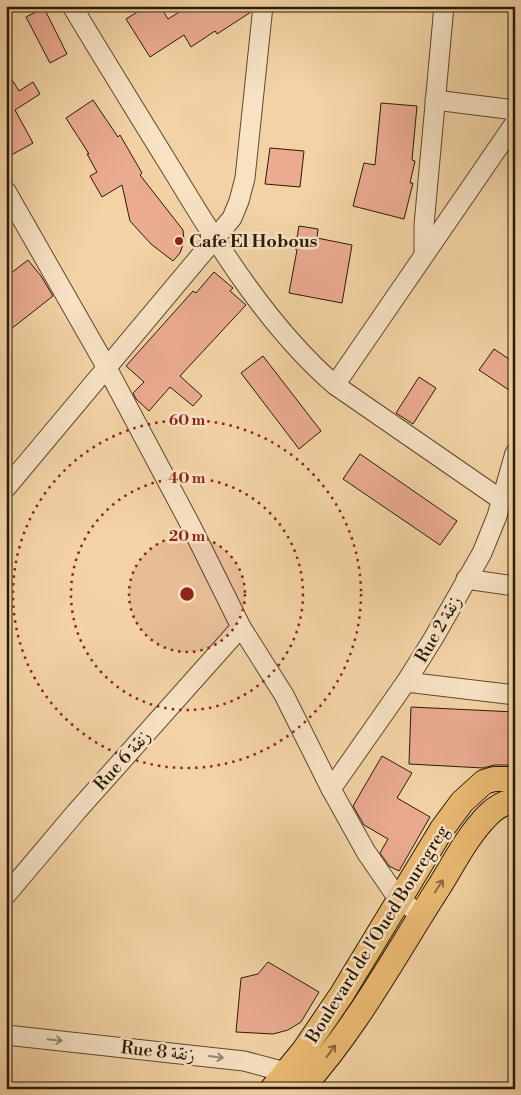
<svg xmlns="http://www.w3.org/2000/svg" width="521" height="1095" font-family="'Libre Bodoni',Amiri,serif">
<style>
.building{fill:#ebab91;stroke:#291b07}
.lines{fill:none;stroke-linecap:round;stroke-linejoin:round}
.minor-casing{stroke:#5c492e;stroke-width:21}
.major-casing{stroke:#291b07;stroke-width:26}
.minor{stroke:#f7e2c4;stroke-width:19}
.major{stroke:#eaba72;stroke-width:24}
.oneway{stroke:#8a6a3c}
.oneway2{stroke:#9a886f}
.ring{fill:none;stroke:#8f2418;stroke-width:2.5;stroke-dasharray:2.5 5}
.poi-dot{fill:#8f2418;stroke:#f7e2c4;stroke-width:2}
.labels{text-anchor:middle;stroke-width:5;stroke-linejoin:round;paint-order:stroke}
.poi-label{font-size:18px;font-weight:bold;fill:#291b07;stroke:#f7e2c4;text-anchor:start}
.street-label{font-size:18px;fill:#291b07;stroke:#f7e2c4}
.centre{fill:#8f2418;stroke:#f7e2c4;stroke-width:2.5}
.ring-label{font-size:15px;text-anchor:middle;font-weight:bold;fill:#8f2418;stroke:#f7e2c4;stroke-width:5;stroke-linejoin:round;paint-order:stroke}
</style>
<rect width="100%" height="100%" fill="#f3d3a5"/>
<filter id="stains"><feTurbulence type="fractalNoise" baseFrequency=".004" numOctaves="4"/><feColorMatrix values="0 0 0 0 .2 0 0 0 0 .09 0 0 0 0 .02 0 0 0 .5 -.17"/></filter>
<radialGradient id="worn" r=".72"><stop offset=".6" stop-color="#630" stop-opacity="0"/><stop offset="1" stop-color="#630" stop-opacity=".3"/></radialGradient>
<g class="building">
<polygon points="147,6 160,6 168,19 189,6 252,6 251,12 217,34 215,31 191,47 184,35 150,57 126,19"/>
<polygon points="44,8 67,54 50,63 26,17"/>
<polygon points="6,70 19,91 33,82 40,94 15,110 33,143 6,158"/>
<polygon points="93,100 118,137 120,135 142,173 140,175 183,230 184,241 180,253 173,261 151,244 130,221 122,185 102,197 90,176 97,172 87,154 89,154 66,118"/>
<polygon points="381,103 417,106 412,160 415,161 410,183 413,183 404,219 353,206 364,163 375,165"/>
<polygon points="270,148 304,151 300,187 265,184"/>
<polygon points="299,226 318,229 317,238 352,245 342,303 289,293 297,250 295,249"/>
<polygon points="28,260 41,276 53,296 6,333 6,277"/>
<polygon points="214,272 233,288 230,291 246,305 180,376 202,396 193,406 170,387 149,411 136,399 133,393 144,382 126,366 193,291 196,293"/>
<polygon points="494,349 515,363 515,394 479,370"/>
<polygon points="263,356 321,431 299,449 241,373"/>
<polygon points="419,377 436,388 413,424 396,413"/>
<polygon points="360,454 457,521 440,545 343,479"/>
<polygon points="411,707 515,712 515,765 494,765 483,768 409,764"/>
<polygon points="382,756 412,773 397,798 430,817 399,871 389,866 380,853 388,839 364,825 353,806"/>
<polygon points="268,962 319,992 301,1022 288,1030 273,1034 236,1032 241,978 258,974"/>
</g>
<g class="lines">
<defs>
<g id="minor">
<path d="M72,6C105,61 139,116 173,171C218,246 269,328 335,385L503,501"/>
<polyline points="435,100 515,110"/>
<polyline points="6,191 107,368 190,524 241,627 284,695 331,789 366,852 399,900 421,914"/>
<polyline points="424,253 424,225 444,6"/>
<polyline points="335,385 515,123"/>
<polyline points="6,488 232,218 239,201 245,178 263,6"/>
<polyline points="466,579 515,586"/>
<polyline points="406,682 515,695"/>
<polyline points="331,789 406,682 433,639 482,553 497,516 515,453"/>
<polyline points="6,895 77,811 241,627"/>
<polyline points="6,1035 244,1061 285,1072 295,1079"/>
</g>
<g id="major">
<polyline points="272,1089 304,1050 342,994 442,829 462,802 484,782 494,779 515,779"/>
<path d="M301,1089C355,1030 394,957 437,890C453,865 467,836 488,815C495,808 505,802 515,801"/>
</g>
</defs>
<use href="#minor" class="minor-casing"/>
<use href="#major" class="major-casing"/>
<use href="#minor" class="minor"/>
<use href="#major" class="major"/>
</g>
<defs><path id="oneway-shaft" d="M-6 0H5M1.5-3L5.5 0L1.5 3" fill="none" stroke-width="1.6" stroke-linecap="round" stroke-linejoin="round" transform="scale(1.25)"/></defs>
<g class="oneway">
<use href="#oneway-shaft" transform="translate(439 886) rotate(-57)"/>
<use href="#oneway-shaft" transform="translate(331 1051) rotate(-54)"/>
</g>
<g class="oneway2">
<use href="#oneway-shaft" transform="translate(55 1040) rotate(6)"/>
<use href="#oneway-shaft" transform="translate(216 1057) rotate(7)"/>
</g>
<circle cx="187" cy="594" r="58" fill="#8f2418" fill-opacity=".12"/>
<g class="ring">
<circle cx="187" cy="594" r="58"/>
<circle cx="187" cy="594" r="116"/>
<circle cx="187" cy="594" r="174"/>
</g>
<circle class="poi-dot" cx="179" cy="241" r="5"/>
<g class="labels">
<g class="poi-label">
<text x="189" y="247">Cafe El Hobous</text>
</g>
<g class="street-label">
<text transform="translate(438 629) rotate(-60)" y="6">Rue 2 زنقة</text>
<text transform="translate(122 760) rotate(-48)" y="6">Rue 6 زنقة</text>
<text transform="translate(377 934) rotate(-58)" y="6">Boulevard de l'Oued Bouregreg</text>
<text transform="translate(158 1051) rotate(6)" y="6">Rue 8 زنقة</text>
</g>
</g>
<circle cx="187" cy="594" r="8" class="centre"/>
<g class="ring-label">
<text x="187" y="425">60 m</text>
<text x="187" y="483">40 m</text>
<text x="187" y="541">20 m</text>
</g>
<rect width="521" height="1095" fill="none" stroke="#f3d3a5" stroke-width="25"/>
<rect x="8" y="8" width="506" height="1080" fill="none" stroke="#291b07" stroke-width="2.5"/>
<rect x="12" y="12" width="496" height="1070" fill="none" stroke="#291b07"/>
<rect width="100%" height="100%" filter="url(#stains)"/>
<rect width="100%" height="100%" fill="url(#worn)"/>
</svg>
